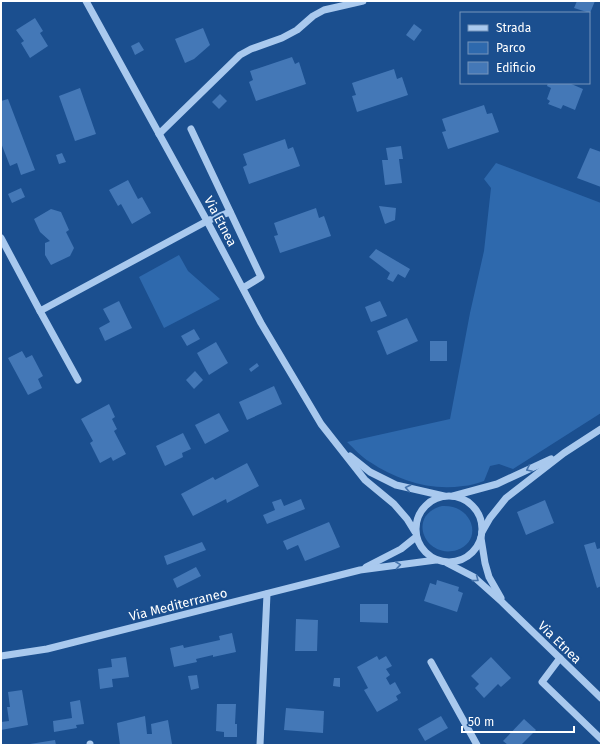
<svg xmlns="http://www.w3.org/2000/svg" width="602" height="746" font-family="'Fira Sans',sans-serif">
<style>
.green{fill:#2e69ad}
.building{fill:#4478b7}
.lines{fill:none;stroke-linecap:round;stroke-linejoin:round}
.minor{stroke:#a9c9ee;stroke-width:7}
.oneway{stroke:#4674ac}
.labels{text-anchor:middle;stroke-width:4;stroke-linejoin:round;paint-order:stroke}
.street-label{font-size:13px;fill:#fff;stroke:#1b4f8f}
</style>
<rect width="100%" height="100%" fill="#1b4f8f"/>
<g class="green">
<path d="M496,163L601,203V413L513,469L499,464L490,466L484,481C477,483 470,486 463,486C430,491 397,480 370,462C361,457 354,448 347,442L450,419L470,313L484,251L491,188L484,179Z"/>
<polygon points="179,255 188,271 220,299 164,328 139,277"/>
<path d="M442,506C473,504 484,541 457,550C425,560 406,515 442,506Z"/>
</g>
<g class="building">
<polygon points="577,1 595,1 590,13 574,8"/>
<polygon points="35,18 43,31 40,33 48,46 30,58 21,43 24,41 16,30"/>
<polygon points="414,24 422,30 414,41 406,35"/>
<polygon points="203,28 210,45 194,59 185,63 175,39"/>
<polygon points="139,42 144,50 135,55 131,46"/>
<polygon points="292,57 295,64 299,62 306,84 256,101 249,82 253,80 250,71"/>
<polygon points="394,69 397,79 402,77 408,95 357,112 352,96 356,95 352,83"/>
<polygon points="548,83 569,83 583,89 575,110 563,105 561,109 548,104 550,101 547,99 551,88 547,86"/>
<polygon points="80,88 96,134 75,141 59,96"/>
<polygon points="220,94 227,101 219,109 212,102"/>
<polygon points="8,99 35,170 21,175 17,163 10,166 1,143 1,101"/>
<polygon points="484,105 487,114 492,113 499,132 448,149 442,132 446,131 442,119"/>
<polygon points="285,139 288,149 293,147 300,166 249,184 243,167 247,165 243,154"/>
<polygon points="401,146 403,159 399,159 402,183 385,185 382,160 388,160 386,148"/>
<polygon points="590,148 601,152 601,187 577,178"/>
<polygon points="62,153 66,162 59,164 56,155"/>
<polygon points="128,180 138,199 142,197 151,213 132,224 121,204 118,206 109,190"/>
<polygon points="21,188 25,197 12,203 8,194"/>
<polygon points="379,206 396,208 395,220 385,224"/>
<polygon points="316,208 319,218 324,216 331,236 280,253 274,236 278,235 274,223"/>
<polygon points="51,209 61,212 69,230 66,232 74,248 70,256 51,265 45,255 45,243 50,241 40,232 34,219"/>
<polygon points="376,249 410,269 405,278 398,274 393,282 387,279 390,273 369,257"/>
<polygon points="119,301 132,328 105,341 99,328 110,322 103,309"/>
<polygon points="380,301 387,316 371,322 365,307"/>
<polygon points="407,318 418,341 387,355 377,331"/>
<polygon points="194,329 200,339 187,346 181,336"/>
<rect x="430" y="341" width="17" height="20"/>
<polygon points="216,342 228,363 209,375 197,353"/>
<polygon points="22,351 26,358 32,355 43,376 38,379 42,388 28,395 8,358"/>
<polygon points="257,363 259,366 251,372 249,369"/>
<polygon points="195,371 203,380 194,389 186,380"/>
<polygon points="274,386 282,404 247,420 239,402"/>
<polygon points="109,404 115,417 112,419 117,429 114,431 126,454 113,461 111,457 100,463 90,443 93,441 81,419"/>
<polygon points="219,413 229,431 205,444 195,425"/>
<polygon points="183,433 191,449 182,453 183,457 165,466 156,446"/>
<polygon points="247,463 259,486 227,503 226,499 193,516 181,494 213,477 215,480"/>
<polygon points="281,499 284,506 301,499 305,509 267,524 263,515 275,510 272,502"/>
<polygon points="545,500 554,523 526,535 517,512"/>
<polygon points="329,522 340,547 305,561 298,545 287,550 283,541"/>
<polygon points="202,542 206,550 167,565 164,556"/>
<polygon points="595,542 597,549 601,548 601,586 597,588 584,545"/>
<polygon points="196,567 201,576 177,588 173,579"/>
<polygon points="437,580 459,587 458,591 463,593 457,612 424,601 430,583 436,585"/>
<polygon points="360,604 388,604 388,623 360,622"/>
<polygon points="296,619 318,620 317,651 295,651"/>
<polygon points="232,633 236,652 213,657 213,655 196,659 197,662 174,667 170,648 183,645 184,648 220,640 219,636"/>
<polygon points="377,656 379,660 386,656 392,666 386,669 390,675 386,678 390,685 395,682 401,693 396,696 398,700 377,712 364,690 368,688 357,667"/>
<polygon points="126,657 129,677 112,679 113,687 100,689 98,669 112,667 111,659"/>
<polygon points="491,657 511,678 501,687 498,684 484,698 475,688 479,684 471,676"/>
<polygon points="197,675 199,688 191,690 188,676"/>
<polygon points="334,678 340,678 340,687 333,686"/>
<polygon points="22,690 28,725 1,730 1,722 9,721 7,707 10,707 8,692"/>
<polygon points="80,700 84,724 76,725 77,728 54,732 53,721 72,718 70,702"/>
<polygon points="217,704 236,704 235,724 237,724 237,737 224,737 224,732 216,731"/>
<polygon points="286,708 324,711 323,733 284,730"/>
<polygon points="145,716 147,734 152,734 151,724 168,720 172,744 120,745 117,723"/>
<polygon points="441,716 448,728 425,741 418,729"/>
<polygon points="524,719 536,730 521,745 508,745 503,741"/>
<polygon points="55,740 56,745 30,745 30,744"/>
</g>
<g class="lines">
<g class="minor">
<polyline points="86,1 207,221 261,323 321,424 365,480 394,504 407,519 415,532"/>
<polyline points="191,129 261,277 243,288"/>
<polyline points="159,134 240,55 251,49 282,38 297,30 313,16 324,10 363,1"/>
<polyline points="1,238 40,311 207,221 230,212"/>
<polyline points="40,311 78,380"/>
<polyline points="350,456 370,472 396,485 444,496"/>
<circle cx="449" cy="529" r="33"/>
<polyline points="453,496 497,484 551,459"/>
<polyline points="482,532 490,518 506,498 564,453 601,429"/>
<polyline points="481,538 485,563 489,577 501,598"/>
<polyline points="447,563 474,577 502,602 601,698"/>
<polyline points="366,567 401,549 416,537"/>
<polyline points="1,656 47,649 360,570 436,560"/>
<polyline points="560,658 542,682 601,739"/>
<polyline points="431,662 477,745"/>
<polyline points="90,744 90,745"/>
<polyline points="260,745 267,594"/>
</g>
</g>
<defs><path id="oneway-chevron" d="M-2-3.5L2.5 0L-2 3.5" fill="none" stroke-width="1.6" stroke-linecap="round" stroke-linejoin="round"/></defs>
<g class="oneway">
<use href="#oneway-chevron" transform="translate(529 469) rotate(155)"/>
<use href="#oneway-chevron" transform="translate(408 488) rotate(-168)"/>
<use href="#oneway-chevron" transform="translate(398 565) rotate(-8)"/>
<use href="#oneway-chevron" transform="translate(476 579) rotate(37)"/>
</g>
<g class="labels">
<g class="street-label">
<text transform="translate(221 221) rotate(62)" y="5">Via Etnea</text>
<text transform="translate(178 604) rotate(-14)" y="5">Via Mediterraneo</text>
<text transform="translate(560 642) rotate(44)" y="5">Via Etnea</text>
</g>
</g>
<rect width="602" height="746" fill="none" stroke="#ffffff" stroke-width="4"/>
<rect x="460" y="12" width="130" height="72" fill="#1b4f8f" stroke="#7695bc"/>
<rect x="468" y="25" width="20" height="6" fill="#a9c9ee" stroke="#7695bc"/>
<text x="496" y="32" font-size="12" fill="#ffffff">Strada</text>
<rect x="468" y="42" width="20" height="12" fill="#2e69ad" stroke="#7695bc"/>
<text x="496" y="52" font-size="12" fill="#ffffff">Parco</text>
<rect x="468" y="62" width="20" height="12" fill="#4478b7" stroke="#7695bc"/>
<text x="496" y="72" font-size="12" fill="#ffffff">Edificio</text>
<path d="M462 726v6h112v-6" fill="none" stroke="#ffffff" stroke-width="2"/>
<text x="468" y="726" font-size="12" fill="#ffffff" stroke="#1b4f8f" stroke-width="3" paint-order="stroke">50 m</text>
</svg>
